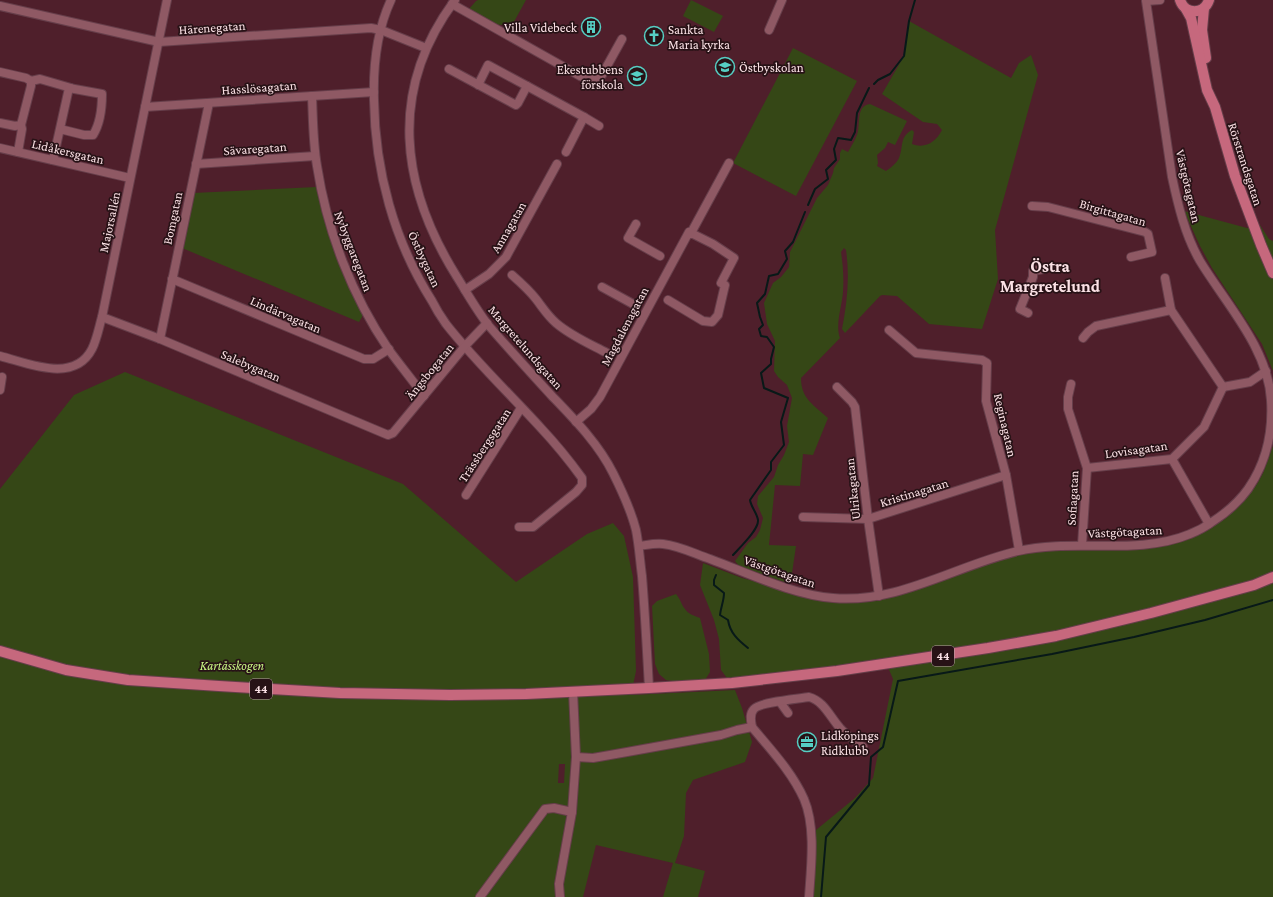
<svg xmlns="http://www.w3.org/2000/svg" width="1273" height="897" font-family="'Crimson Pro',serif">
<style>
.green{fill:#354716;fill-rule:evenodd}
.lines{fill:none;stroke-linecap:round;stroke-linejoin:round}
.stream{stroke:#081918;stroke-width:2}
.minor-casing{stroke:#663e4a;stroke-width:10}
.major-casing{stroke:#663e4a;stroke-width:12}
.minor{stroke:#8f5964;stroke-width:8}
.major{stroke:#c6687d;stroke-width:10}
.labels{text-anchor:middle;stroke-width:3.5;stroke-linejoin:round;paint-order:stroke}
.shield{fill:#271216;stroke:#bba3a7;stroke-width:1}
.shield-label{font-size:12px;font-weight:bold;fill:#fbe1e5}
.street-label{font-size:13px;fill:#fbe1e5;stroke:#271216}
.poi-label{font-size:13px;fill:#fbe1e5;stroke:#271216;text-anchor:start}
.park-label{font-size:13px;font-style:italic;fill:#c7f583;stroke:#271216}
.district-label{font-size:17px;font-weight:bold;fill:#fbe1e5;stroke:#271216}
</style>
<rect width="100%" height="100%" fill="#4f1f2b"/>
<g class="green">
<polygon points="478,0 526,0 510,29 503,25 491,24 469,9 476,1"/>
<polygon points="691,0 723,16 714,32 683,16"/>
<path d="M909,21L1011,78L1019,63L1031,55L1038,75L995,230L998,279L982,329L929,324L897,296L882,295L880,296L845,333L842,329C847,303 850,277 846,250L844,248L841,252C843,265 844,278 843,292C842,306 835,325 840,338L801,378C801,399 814,405 828,418L813,455L803,454L800,486L775,485L769,545L796,546L791,580L784,582L739,566L735,561L748,543L756,537L760,530L763,518L757,504L758,496L774,477L778,465L784,455L789,442L787,426L792,398L787,385L778,377L774,371L775,341L767,324L764,303L773,283L781,277L789,267L790,252L817,198L828,185L833,173L834,168L840,159V153L842,149L848,152C851,146 855,141 857,135C861,125 855,106 870,104L907,121L895,145L888,142L885,148L877,155L878,163L877,166L886,171C890,168 897,163 899,158C904,146 899,137 912,130L914,132L912,144C925,149 936,142 942,130L937,124L923,122L882,94L904,56Z"/>
<polygon points="793,48 857,81 796,196 733,163"/>
<polygon points="316,187 325,221 362,311 362,317 359,322 182,248 193,193"/>
<polygon points="1184,211 1247,228 1260,225 1269,239 1273,241 1273,371 1262,344 1212,268 1200,246"/>
<path d="M125,372L403,484L516,582L587,534L613,523L624,536L633,577L636,671L631,695L735,690L742,708L752,742L745,762L693,780L686,793L684,836L675,863L705,871L698,897H663L673,863L596,845L583,897H0V489L74,395ZM559,764H565L564,783H558Z"/>
<polygon points="1273,446 1273,897 808,897 816,830 855,798 873,778 893,679 884,658 810,670 727,678 721,670 719,639 714,620 700,585 703,563 742,578 772,586 849,602 1021,553 1050,550 1132,548 1201,533 1225,519 1246,499 1257,484 1263,473"/>
<path d="M676,594C681,600 681,604 685,609C688,614 695,616 700,618L709,654L710,672L705,680L680,682L666,680L659,674L655,664L652,606L657,601Z"/>
</g>
<g class="lines">
<g class="stream">
<polyline points="874,84 878,80 890,74 904,56 909,21 915,0"/>
<polyline points="808,205 815,189 828,179 826,170 836,160 834,149 838,138 851,140 855,132 857,113 869,88"/>
<path d="M733,555C739,548 759,530 758,520C757,513 751,507 750,500L771,470V462L784,445L781,422L788,398L764,388L761,373L771,364V359L774,347L767,337L761,336L759,329L763,325L760,317L757,303L765,294L769,276L778,274L787,259L785,251L793,242L805,212"/>
<path d="M716,575L714,580V585L724,593C724,601 721,606 720,615L728,620C730,633 738,640 748,648"/>
<polyline points="821,897 826,837 869,785 871,757 883,747 898,681 1052,654 1134,637 1205,620 1273,600"/>
</g>
<defs>
<g id="minor">
<path d="M391,0C376,32 373,66 374,100C375,171 394,241 432,301C436,309 441,317 446,324C475,361 509,393 540,427C555,443 569,460 582,478V485L576,492L533,527H519"/>
<path d="M455,0C388,90 400,186 457,277C467,293 477,311 489,326C509,349 530,372 551,395C574,419 598,443 613,473C622,491 631,510 636,530C639,545 640,561 642,576C645,613 647,651 649,688"/>
<path d="M452,4L580,76C588,79 595,81 602,75L622,39"/>
<polyline points="0,6 159,42 371,28 381,30 426,48"/>
<polyline points="769,30 782,0"/>
<polyline points="449,69 516,105 518,103 527,86 488,65 478,85"/>
<polyline points="0,72 26,78 31,81 31,86 21,125 15,126 0,123"/>
<polyline points="31,81 40,79 71,88"/>
<polyline points="527,86 584,117 566,152"/>
<path d="M312,96C313,120 313,143 317,166C327,231 352,296 389,350C400,365 413,381 424,396"/>
<polyline points="145,107 374,92"/>
<polyline points="584,117 599,126"/>
<polyline points="0,148 130,178"/>
<polyline points="18,152 22,129 21,125"/>
<path d="M53,160L69,88L102,94C102,107 100,124 93,135H84L60,129"/>
<polyline points="196,164 315,156"/>
<polyline points="1032,206 1048,207 1145,232 1148,234 1152,252 1131,257"/>
<polyline points="636,224 628,238 660,256"/>
<polyline points="691,233 729,163"/>
<path d="M512,275C520,282 529,290 536,299C543,308 547,315 556,323C571,336 590,344 607,353"/>
<polyline points="172,279 364,359 373,359 389,349"/>
<polyline points="602,287 633,304"/>
<polyline points="465,290 489,274 506,257 557,164"/>
<polyline points="1028,313 1020,309 1033,277 1033,271 1043,269"/>
<polyline points="102,317 160,339 388,435 393,433 465,346 487,323"/>
<polyline points="889,330 916,353 982,360 987,363 986,401 1006,475 1019,550"/>
<polyline points="1083,338 1088,332 1096,326 1171,310"/>
<polyline points="160,339 209,103"/>
<path d="M0,356C28,363 74,384 92,349C97,339 99,327 102,317L167,0"/>
<polyline points="1071,384 1068,397 1068,409 1087,468 1082,545"/>
<polyline points="837,387 852,402 855,407 868,519 879,596"/>
<polyline points="1223,387 1250,382 1266,371"/>
<polyline points="0,390 2,377"/>
<polyline points="576,422 591,409 600,397 689,232 713,244 734,258 721,283 725,285 718,315 712,322 703,321 668,300"/>
<polyline points="1172,459 1209,524"/>
<polyline points="1087,468 1172,459 1204,427 1223,387 1171,310 1165,278"/>
<polyline points="466,495 521,408"/>
<polyline points="803,517 868,519 1006,475"/>
<path d="M639,546C647,545 655,543 663,544C680,546 695,554 710,559C748,573 793,595 833,598C898,604 957,565 1018,551C1074,538 1137,556 1190,534C1198,531 1205,527 1212,522C1226,513 1238,503 1248,489C1266,463 1273,432 1271,400C1268,348 1226,304 1200,261C1185,235 1178,205 1172,177L1146,1L1160,0"/>
<polyline points="780,702 788,713"/>
<path d="M752,727C751,721 749,714 754,709C760,702 797,699 809,697C824,701 830,717 840,728C846,735 855,741 863,747"/>
<path d="M576,757L593,758L627,752L721,735L737,730L752,727C771,750 792,772 804,799C816,827 811,867 809,897"/>
<polyline points="480,897 545,809 554,808 572,812"/>
<polyline points="560,897 559,884 572,812 576,757 573,691"/>
</g>
<g id="major">
<path d="M1180,0C1185,15 1204,15 1209,0"/>
<polyline points="1204,8 1202,30 1206,58"/>
<polyline points="1186,9 1191,18 1207,90 1215,107 1235,176 1261,245 1273,273"/>
<polyline points="0,651 66,670 128,680 219,686 340,693 450,695 526,694 649,688 732,683 837,671 988,648 1056,636 1151,613 1254,585 1273,577"/>
</g>
</defs>
<use href="#minor" class="minor-casing"/>
<use href="#major" class="major-casing"/>
<use href="#minor" class="minor"/>
<use href="#major" class="major"/>
</g>
<defs>
<symbol id="building-ring" viewBox="-11 -11 22 22"><circle r="9.5" fill="#271216" stroke="#56cec3" stroke-width="1.5"/><path d="M-4-6H4V6H1V3H-1V6H-4ZM-2.5-4.3h1.7v1.8h-1.7ZM.8-4.3h1.7v1.8H.8ZM-2.5-1h1.7V.8h-1.7ZM.8-1h1.7V.8H.8Z" fill="#56cec3"/></symbol>
<symbol id="church-ring" viewBox="-11 -11 22 22"><circle r="9.5" fill="#271216" stroke="#56cec3" stroke-width="1.5"/><path d="M-1.2-6h2.4v3.5h3.3v2.4h-3.3V6h-2.4V-.1h-3.3v-2.4h3.3Z" fill="#56cec3"/></symbol>
<symbol id="school-ring" viewBox="-11 -11 22 22"><circle r="9.5" fill="#271216" stroke="#56cec3" stroke-width="1.5"/><path d="M0-5L7-2L0 1L-7-2ZM-4 1L0 2.5L4 1V4Q0 6-4 4Z" fill="#56cec3"/></symbol>
<symbol id="office-ring" viewBox="-11 -11 22 22"><circle r="9.5" fill="#271216" stroke="#56cec3" stroke-width="1.5"/><path d="M-6-3h4V-5.5h4V-3h4V5H-6ZM-1-4.5V-3h2v-1.5ZM-6 0V1H6V0Z" fill="#56cec3"/></symbol>
</defs>
<g fill-rule="evenodd">
<use href="#building-ring" x="580" y="16" width="22" height="22"/>
<use href="#church-ring" x="643" y="25" width="22" height="22"/>
<use href="#school-ring" x="714" y="56" width="22" height="22"/>
<use href="#school-ring" x="626" y="65" width="22" height="22"/>
<use href="#office-ring" x="796" y="731" width="22" height="22"/>
</g>
<g class="labels">
<g class="shield">
<rect x="932" y="646" width="22" height="20" rx="3"/>
<rect x="250" y="679" width="22" height="20" rx="3"/>
</g>
<g class="shield-label">
<text x="943" y="660">44</text>
<text x="261" y="693">44</text>
</g>
<g class="street-label">
<text transform="translate(212 27) rotate(-4)" y="5">Härenegatan</text>
<text transform="translate(259 87) rotate(-4)" y="5">Hasslösagatan</text>
<text transform="translate(255 148) rotate(-4)" y="5">Sävaregatan</text>
<text transform="translate(68 151) rotate(13)" y="5">Lidåkersgatan</text>
<text transform="translate(1246 164) rotate(72)" y="5">Rörstrandsgatan</text>
<text transform="translate(1189 186) rotate(77)" y="5">Västgötagatan</text>
<text transform="translate(1113 212) rotate(16)" y="5">Birgittagatan</text>
<text transform="translate(172 218) rotate(-78)" y="5">Bomgatan</text>
<text transform="translate(109 222) rotate(-78)" y="5">Majorsallén</text>
<text transform="translate(508 227) rotate(-60)" y="5">Annagatan</text>
<text transform="translate(354 251) rotate(69)" y="5">Nybyggaregatan</text>
<text transform="translate(425 259) rotate(65)" y="5">Östbygatan</text>
<text transform="translate(286 314) rotate(23)" y="5">Lindärvagatan</text>
<text transform="translate(624 326) rotate(-62)" y="5">Magdalenagatan</text>
<text transform="translate(526 347) rotate(49)" y="5">Margretelundsgatan</text>
<text transform="translate(251 365) rotate(23)" y="5">Salebygatan</text>
<text transform="translate(429 371) rotate(-51)" y="5">Ängsbogatan</text>
<text transform="translate(1006 425) rotate(77)" y="5">Reginagatan</text>
<text transform="translate(484 445) rotate(-57)" y="5">Trässbergsgatan</text>
<text transform="translate(1136 449) rotate(-8)" y="5">Lovisagatan</text>
<text transform="translate(852 489) rotate(-96)" y="5">Ulrikagatan</text>
<text transform="translate(914 492) rotate(-17)" y="5">Kristinagatan</text>
<text transform="translate(1072 498) rotate(-87)" y="5">Sofiagatan</text>
<text transform="translate(1125 531) rotate(-3)" y="5">Västgötagatan</text>
<text transform="translate(780 571) rotate(19)" y="5">Västgötagatan</text>
</g>
<g class="poi-label">
<text x="577" y="32" text-anchor="end">Villa Videbeck</text>
<text x="668" y="34">Sankta<tspan x="668" dy="15">Maria kyrka</tspan></text>
<text x="739" y="72">Östbyskolan</text>
<text x="623" y="74" text-anchor="end">Ekestubbens<tspan x="623" dy="15">förskola</tspan></text>
<text x="821" y="740">Lidköpings<tspan x="821" dy="15">Ridklubb</tspan></text>
</g>
<g class="park-label">
<text x="232" y="670">Kartåsskogen</text>
</g>
<g class="district-label">
<text x="1050" y="272">Östra<tspan x="1050" dy="20">Margretelund</tspan></text>
</g>
</g>
</svg>
